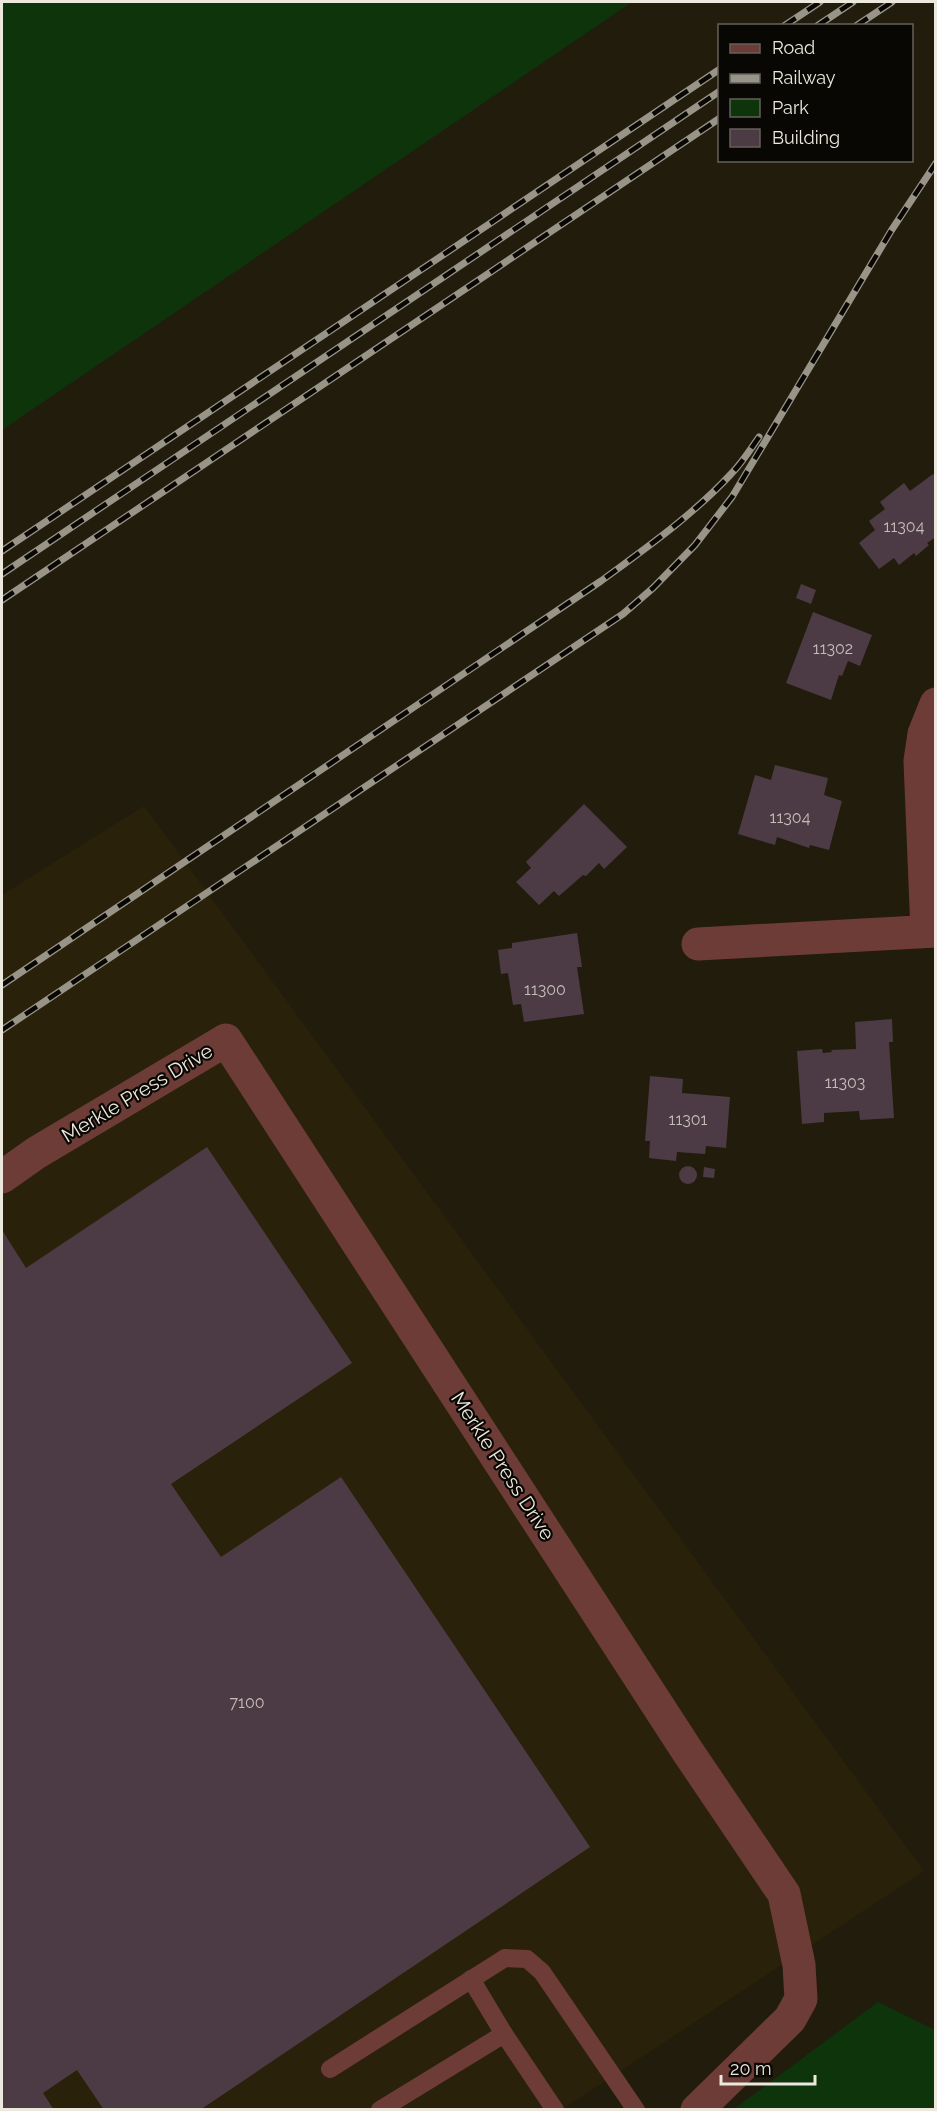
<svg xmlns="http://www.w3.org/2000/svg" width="937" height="2111" font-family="Raleway,sans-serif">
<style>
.built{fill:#2a210a}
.green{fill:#0e340c}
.building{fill:#4c3b44}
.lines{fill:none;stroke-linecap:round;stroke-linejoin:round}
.service{stroke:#6e3c37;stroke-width:18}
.minor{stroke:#6e3c37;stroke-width:33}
.rail-casing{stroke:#989488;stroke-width:7}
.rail{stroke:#090703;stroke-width:4.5;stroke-dasharray:14;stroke-linecap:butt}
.labels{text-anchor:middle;stroke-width:4.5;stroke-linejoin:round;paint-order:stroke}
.number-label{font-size:16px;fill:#c4bdb8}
.street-label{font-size:20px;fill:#ece8de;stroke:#090703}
</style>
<rect width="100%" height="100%" fill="#221c0d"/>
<polygon class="built" points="144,806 924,1871 563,2109 2,2110 2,895"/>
<g class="green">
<polygon points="2,2 632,2 2,430"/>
<polygon points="878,2002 935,2030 935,2109 734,2109"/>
</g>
<g class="building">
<polygon points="933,474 936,477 936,537 927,543 929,545 916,556 914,553 899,565 894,558 879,569 859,543 875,530 869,521 885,509 880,502 904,483 910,491"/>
<polygon points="801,584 816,590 811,604 796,598"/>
<polygon points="813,612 872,635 860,666 848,661 842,676 839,675 831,700 786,683"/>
<polygon points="775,765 828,778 824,795 842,801 829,850 810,845 809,848 777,837 775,845 738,834 755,775 771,780"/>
<polygon points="584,804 627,847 604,869 599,863 586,876 583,875 559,896 554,891 539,905 516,882 531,868 526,862"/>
<polygon points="577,933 582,967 577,967 584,1014 524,1022 521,1004 513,1005 508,973 501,974 498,950 512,948 512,943"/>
<polygon points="892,1019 893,1042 889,1042 894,1118 860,1120 859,1111 824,1113 824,1122 802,1124 797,1051 822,1049 823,1053 832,1052 831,1050 856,1049 855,1022"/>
<polygon points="650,1076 683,1079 682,1093 730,1097 726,1148 706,1146 705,1154 677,1152 676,1161 649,1158 650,1141 645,1141"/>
<polygon points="207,1147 352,1363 171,1484 221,1557 341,1477 590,1847 200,2110 104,2110 77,2070 43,2093 54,2110 2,2110 2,1230 26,1268"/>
<circle cx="688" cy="1175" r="9"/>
<polygon points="704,1167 715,1169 714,1178 703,1177"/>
</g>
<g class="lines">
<g class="service">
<polyline points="471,1979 504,2034"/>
<polyline points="330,2069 505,1958 527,1959 542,1972 636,2110"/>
<polyline points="380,2110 504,2034 555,2110"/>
</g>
<g class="minor">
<polyline points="927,931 920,761 924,734 936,704"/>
<polyline points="698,944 936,931"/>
<polyline points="2,1177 36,1153 226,1040 688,1752 784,1894 799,1965 801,1999 790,2019 697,2110"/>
</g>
<defs>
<g id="rail">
<polyline points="784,26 820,2"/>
<polyline points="817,26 853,2"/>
<polyline points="856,26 892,2"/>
<polyline points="2,551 720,69"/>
<polyline points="2,574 720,91"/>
<polyline points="2,600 720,118"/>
<path d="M2,985L601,581C646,548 693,515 731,474C742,463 750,450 759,437"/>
<polyline points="2,1030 623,614 653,588 695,545 732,497 891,231 936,163"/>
</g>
</defs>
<use href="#rail" class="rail-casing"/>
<use href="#rail" class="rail"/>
</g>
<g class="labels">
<g class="number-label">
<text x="904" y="532">11304</text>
<text x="833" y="654">11302</text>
<text x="790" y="823">11304</text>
<text x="545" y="995">11300</text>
<text x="845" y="1088">11303</text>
<text x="688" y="1125">11301</text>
<text x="247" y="1708">7100</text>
</g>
<g class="street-label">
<text transform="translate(137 1093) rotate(-31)" y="7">Merkle Press Drive</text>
<text transform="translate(503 1466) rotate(57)" y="7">Merkle Press Drive</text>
</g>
</g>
<rect width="937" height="2111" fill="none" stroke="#ece8de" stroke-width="6"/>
<rect x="718" y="24" width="195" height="138" fill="#090703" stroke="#64615b" stroke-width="1.5"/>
<rect x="730" y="44" width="30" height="9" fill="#6e3c37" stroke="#64615b" stroke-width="1.5"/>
<text x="772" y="54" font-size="18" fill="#ece8de">Road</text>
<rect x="730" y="74" width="30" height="9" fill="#989488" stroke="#64615b" stroke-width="1.5"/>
<text x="772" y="84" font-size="18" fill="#ece8de">Railway</text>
<rect x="730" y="99" width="30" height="18" fill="#0e340c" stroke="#64615b" stroke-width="1.5"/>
<text x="772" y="114" font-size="18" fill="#ece8de">Park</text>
<rect x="730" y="129" width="30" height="18" fill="#4c3b44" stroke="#64615b" stroke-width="1.5"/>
<text x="772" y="144" font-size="18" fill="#ece8de">Building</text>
<path d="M721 2075v9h94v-9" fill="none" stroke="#ece8de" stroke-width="3"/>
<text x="730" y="2075" font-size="18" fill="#ece8de" stroke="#090703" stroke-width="4.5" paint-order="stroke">20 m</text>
</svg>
